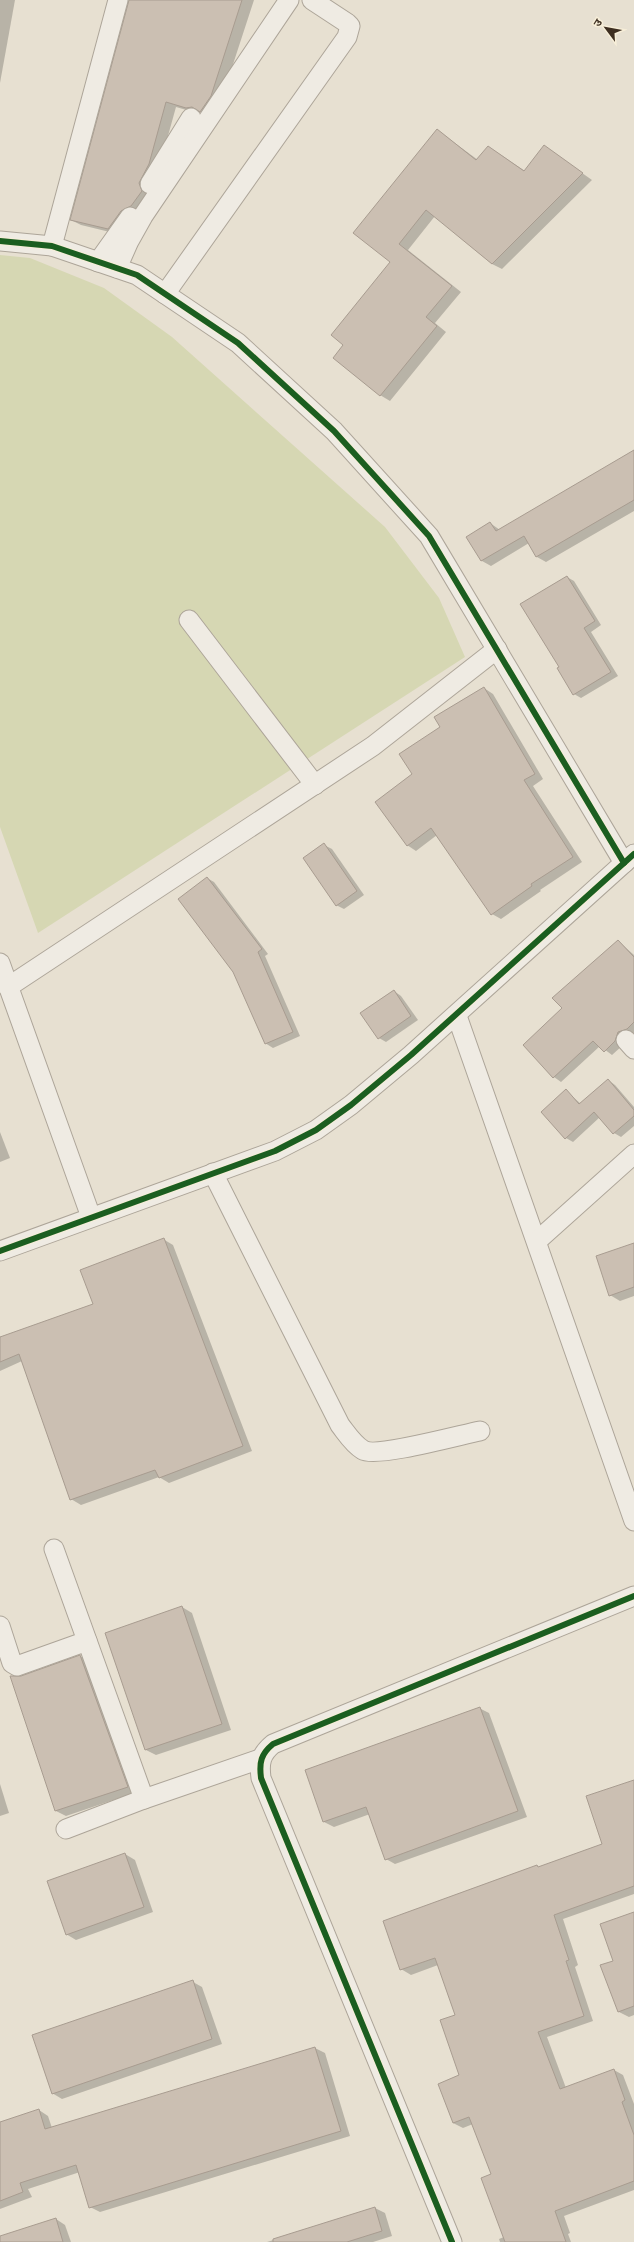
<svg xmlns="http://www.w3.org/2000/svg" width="634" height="2242" font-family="'Roboto Serif','Noto Sans Devanagari',serif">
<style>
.green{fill:#d6d7b3}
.shadow{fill:#0003}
.building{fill:#cbbfb2;stroke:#a89c90}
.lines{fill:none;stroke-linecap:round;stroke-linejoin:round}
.minor-casing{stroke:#ada599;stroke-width:21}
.minor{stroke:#efebe3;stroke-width:19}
.cycleway-casing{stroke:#f7eed8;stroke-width:8}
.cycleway{stroke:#1b5e20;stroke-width:6}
</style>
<rect width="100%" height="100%" fill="#e7e0d1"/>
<polygon class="green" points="0,255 30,258 104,288 172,337 385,527 439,598 465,657 38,933 0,827"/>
<g class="shadow">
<polygon points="0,0 15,0 0,83"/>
<polygon points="130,0 254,0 221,101 197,113 176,107 151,197 118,234 81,225 71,220"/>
<polygon points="437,130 478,160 489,147 525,171 545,147 592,180 502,269 492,264 435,216 408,250 461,292 435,323 446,332 390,401 380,395 345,345 391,262"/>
<polygon points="634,452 634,511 546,562 537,557 529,543 491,566 482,561 468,537 490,523 500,530"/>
<polygon points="567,577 574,581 601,625 591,632 618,676 581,698 574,694 560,667"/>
<polygon points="484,688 493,694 543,779 533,786 582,862 540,890 541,891 501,919 492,914 437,835 416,851 407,845 414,775 441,728"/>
<polygon points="324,845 332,849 364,895 344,909 336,905"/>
<polygon points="207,878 214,882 268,954 265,956 300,1036 273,1048 265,1043"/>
<polygon points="618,941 634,955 634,1033 626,1036 623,1045 612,1055 600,1046 561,1082 554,1077 524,1045 563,1008"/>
<polygon points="394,991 401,996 418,1020 386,1042 379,1038"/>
<polygon points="608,1080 615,1085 634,1107 634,1126 621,1137 614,1133 600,1117 573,1142 566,1138 566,1091 581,1104"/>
<polygon points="0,1132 10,1158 0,1162"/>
<polygon points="163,1239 173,1245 252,1451 169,1483 159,1477 81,1505 71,1499 22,1361 0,1371 0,1336 1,1338 94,1305"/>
<polygon points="634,1244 634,1296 620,1301 610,1295"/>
<polygon points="182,1607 192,1613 231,1730 156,1755 146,1750 107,1633"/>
<polygon points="80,1656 90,1662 137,1792 66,1816 56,1811 21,1677"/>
<polygon points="479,1708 489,1713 527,1817 395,1864 386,1859 370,1814 334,1827 324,1822"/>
<polygon points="634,1781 634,1894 563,1919 578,1965 575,1967 593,2021 547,2037 566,2088 614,2070 623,2075 634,2104 634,2190 564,2216 570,2233 568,2234 571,2242 500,2242 499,2239 504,2237 492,2175 473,2124 463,2128 453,2123 460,2076 456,2016 438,1965 411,1975 401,1969 537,1866 539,1868 604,1845"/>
<polygon points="0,1784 9,1813 0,1816"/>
<polygon points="125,1854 135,1860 153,1912 76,1940 66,1934"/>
<polygon points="634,1913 634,2015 629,2017 619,2012 614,1961"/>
<polygon points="193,1982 202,1987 222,2044 62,2099 52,2093"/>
<polygon points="315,2048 325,2053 350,2136 100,2212 90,2207 80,2172 28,2189 32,2197 0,2209 0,2122 39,2110 48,2116 52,2128"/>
<polygon points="375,2208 385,2213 392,2236 373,2242 267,2242"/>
<polygon points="56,2219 65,2225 71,2242 0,2242 0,2237"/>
</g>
<g class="building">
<polygon points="129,0 242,0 211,96 200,112 192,107 186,108 166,102 149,164 139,183 142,191 131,206 121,211 108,229 70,220"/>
<polygon points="437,129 476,160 488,146 524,171 544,145 583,173 492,264 426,210 399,244 452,286 426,317 437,326 380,396 333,358 343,345 331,335 390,262 353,233"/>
<polygon points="634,450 634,500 536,557 524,536 481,561 466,537 490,522 496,531"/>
<polygon points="567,576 595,621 584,628 611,672 573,695 557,668 559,667 520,604"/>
<polygon points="484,687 535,774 524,780 573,857 531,884 532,886 491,915 431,828 407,846 375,802 412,774 399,754 440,727 434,717"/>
<polygon points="324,843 357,891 336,906 303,858"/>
<polygon points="207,877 262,949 258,952 293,1032 265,1044 233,972 178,899"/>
<polygon points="618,940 634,957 634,1022 627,1029 618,1032 615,1041 604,1052 593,1041 553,1078 523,1045 562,1008 552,998"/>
<polygon points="394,990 411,1016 378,1039 360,1013"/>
<polygon points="608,1079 634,1110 634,1116 613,1134 594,1112 565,1139 541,1112 566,1089 579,1104"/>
<polygon points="164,1238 243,1446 159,1478 155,1470 70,1500 19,1354 0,1362 0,1337 93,1304 80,1270"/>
<polygon points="634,1243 634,1287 609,1296 596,1256"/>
<polygon points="182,1606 222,1724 145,1750 105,1633"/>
<polygon points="80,1655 128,1787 55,1811 10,1676 21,1676"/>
<polygon points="480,1707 518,1811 385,1860 366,1807 323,1822 305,1770"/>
<polygon points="634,1780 634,1886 554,1915 569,1960 566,1961 584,2016 538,2032 560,2089 614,2069 625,2100 622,2102 634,2135 634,2181 555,2211 566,2242 505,2242 481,2178 491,2174 469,2117 453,2123 438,2084 459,2075 440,2020 455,2015 435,1958 400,1970 383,1921 537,1865 538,1867 602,1844 586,1796"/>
<polygon points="125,1853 144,1907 66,1935 47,1881"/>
<polygon points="634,1912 634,2006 618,2012 600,1965 613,1961 600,1924"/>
<polygon points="193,1980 212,2039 52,2094 32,2035"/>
<polygon points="315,2047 341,2131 89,2208 76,2165 20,2183 23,2192 0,2201 0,2122 39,2109 45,2129"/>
<polygon points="375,2207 382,2231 347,2242 273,2242 273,2239"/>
<polygon points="56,2218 63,2242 0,2242 0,2236"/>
</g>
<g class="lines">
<defs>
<g id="minor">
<polyline points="150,184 191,118"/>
<polyline points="0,241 52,246 137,275 238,343 334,431 429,536 624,863"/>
<polyline points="52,246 118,0"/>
<polyline points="98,262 130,217"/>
<polyline points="117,268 129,241 143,216 289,0"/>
<polyline points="165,294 347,37 350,26 347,23 312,0"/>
<polyline points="189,620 315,785"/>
<polyline points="0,963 91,1217"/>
<polyline points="8,987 373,746 497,649"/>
<polyline points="457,1016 634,1521"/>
<polyline points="626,1040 634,1049"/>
<path d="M213,1173L340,1425C347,1434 353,1444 363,1450C376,1458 460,1435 480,1431"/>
<polyline points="537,1241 634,1154"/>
<polyline points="0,1251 275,1151 316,1130 351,1105 411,1055 634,854"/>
<polyline points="54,1549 144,1799"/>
<polyline points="0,1626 12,1663 17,1666 87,1641"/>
<polyline points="66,1829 144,1799 260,1759"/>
<path d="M452,2242L261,1778C259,1762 261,1754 273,1744L634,1596"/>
</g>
</defs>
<use href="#minor" class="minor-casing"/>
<use href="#minor" class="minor"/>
<defs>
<g id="cycleway">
<polyline points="0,241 52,246 137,275 238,343 334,431 429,536 624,863"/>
<polyline points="0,1251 275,1151 316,1130 351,1105 411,1055 634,854"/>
<path d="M452,2242L261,1778C259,1762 261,1754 273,1744L634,1596"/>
</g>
</defs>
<use href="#cycleway" class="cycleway-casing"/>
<use href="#cycleway" class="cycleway"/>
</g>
<g transform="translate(606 28) rotate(302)" stroke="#f7eed8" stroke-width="3" paint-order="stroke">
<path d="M0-3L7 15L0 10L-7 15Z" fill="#3d2e20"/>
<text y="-6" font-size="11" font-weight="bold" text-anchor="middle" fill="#3d2e20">उ</text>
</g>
</svg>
